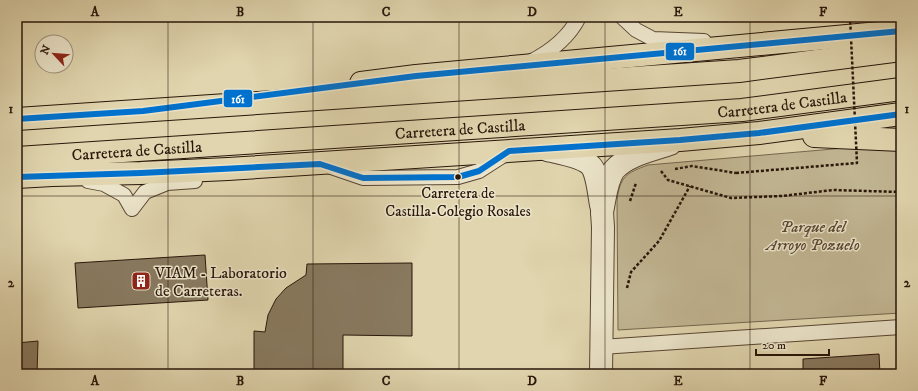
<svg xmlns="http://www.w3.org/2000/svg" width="918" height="391" font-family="'IM FELL DW Pica',serif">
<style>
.green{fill:#c1b592;stroke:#75664e}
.building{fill:#88795f;stroke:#29160a}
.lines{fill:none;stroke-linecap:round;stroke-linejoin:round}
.service-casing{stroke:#574633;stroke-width:16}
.minor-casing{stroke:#574633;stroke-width:24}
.tertiary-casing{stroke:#574633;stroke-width:24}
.trunk-casing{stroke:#29160a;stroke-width:24}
.path{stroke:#29160a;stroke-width:2.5;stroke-dasharray:3 2;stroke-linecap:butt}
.service{stroke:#ebe4ca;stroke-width:14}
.minor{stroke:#ebe4ca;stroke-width:22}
.tertiary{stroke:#ebe4ca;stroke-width:22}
.trunk{stroke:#e0d5ae;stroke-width:22}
.path-bridge{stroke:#29160a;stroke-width:2.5;stroke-dasharray:3 2;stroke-linecap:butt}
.bus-1-casing{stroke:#ebe4ca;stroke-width:9}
.bus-1{stroke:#0072ce;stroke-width:6}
.grid{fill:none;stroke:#29160a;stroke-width:1;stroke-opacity:0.55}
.bus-dot{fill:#29160a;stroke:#ebe4ca;stroke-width:1.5}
.labels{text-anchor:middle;stroke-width:3;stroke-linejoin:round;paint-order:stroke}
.bus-label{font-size:15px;fill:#29160a;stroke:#ebe4ca}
.street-label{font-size:16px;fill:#29160a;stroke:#ebe4ca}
.park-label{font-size:16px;font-style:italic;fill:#574633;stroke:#ebe4ca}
.poi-label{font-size:16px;fill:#29160a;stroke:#ebe4ca;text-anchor:start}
.line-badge{stroke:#ebe4ca;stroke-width:1.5}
.badge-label{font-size:11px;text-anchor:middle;font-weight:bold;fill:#fff}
.neatline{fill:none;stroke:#29160a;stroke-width:1.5}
.grid-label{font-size:13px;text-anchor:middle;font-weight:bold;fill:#29160a}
</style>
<rect width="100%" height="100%" fill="#e0d5ae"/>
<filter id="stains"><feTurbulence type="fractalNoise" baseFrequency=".005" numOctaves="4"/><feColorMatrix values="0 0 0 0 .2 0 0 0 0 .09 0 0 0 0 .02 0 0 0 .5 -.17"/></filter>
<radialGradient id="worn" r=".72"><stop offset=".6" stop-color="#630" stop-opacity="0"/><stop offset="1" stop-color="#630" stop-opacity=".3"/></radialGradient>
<path class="green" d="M868,146L901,151V313L618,330L617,200C620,177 626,173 648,165Z"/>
<g class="building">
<polygon points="205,255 208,300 78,308 75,263"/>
<polygon points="412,263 412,336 343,335 343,374 254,374 254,331 265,332 268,315 276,299 286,288 306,275 307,264"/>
<polygon points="38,341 37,374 17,374 17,343"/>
<polygon points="879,354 880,374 803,374 803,359"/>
</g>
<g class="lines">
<defs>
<g id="service">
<polyline points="622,17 636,30 653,39 704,41"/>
<path d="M530,62C550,52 569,37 579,17"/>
<polyline points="328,166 363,178 458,177 479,171 507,153"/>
<polyline points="88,181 104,184 124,195 132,209 145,192 167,183 195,181"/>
<polyline points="601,347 901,327"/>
</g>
<g id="minor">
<path d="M547,150C560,153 590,158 594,171C598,181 599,194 601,205"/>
<path d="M602,212C605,199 606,181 614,170C627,155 653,150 670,144"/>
</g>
<polyline id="tertiary" points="601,374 603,227 602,212"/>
<g id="trunk">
<polyline points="361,83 416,76 523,66 901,31"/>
<polyline points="17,119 739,71 901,50"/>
<polyline points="814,136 901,140"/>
<path id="s1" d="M17,158L742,110L901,89"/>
<polyline points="17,177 52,175 141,173 228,169 680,140 759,133 901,114"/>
</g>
</defs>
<use href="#service" class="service-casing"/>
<use href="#minor" class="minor-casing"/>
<use href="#tertiary" class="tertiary-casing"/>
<use href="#trunk" class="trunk-casing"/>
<g class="path">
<polyline points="675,169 692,166 736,173"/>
<polyline points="661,171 668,180 731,198 782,196 833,190 901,192"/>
<polyline points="630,201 636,183"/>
<polyline points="627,288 631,272 659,241 690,186"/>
</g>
<use href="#service" class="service"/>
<use href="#minor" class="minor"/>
<use href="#tertiary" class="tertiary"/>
<use href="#trunk" class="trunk"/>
<polyline class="path-bridge" points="736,173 857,163 850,17"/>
<defs>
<g id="bus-1">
<polyline points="17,119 143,111 416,76 901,31"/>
<polyline points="17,177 141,173 320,164 363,178 458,177 479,171 509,151 680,140 759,133 901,114"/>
</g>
</defs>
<use href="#bus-1" class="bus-1-casing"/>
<use href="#bus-1" class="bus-1"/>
</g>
<path class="grid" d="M168,17V374M313,17V374M459,17V374M605,17V374M750,17V374M17,196H901"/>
<defs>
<symbol id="building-square" viewBox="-11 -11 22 22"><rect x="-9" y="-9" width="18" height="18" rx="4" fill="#8f2418" stroke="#ebe4ca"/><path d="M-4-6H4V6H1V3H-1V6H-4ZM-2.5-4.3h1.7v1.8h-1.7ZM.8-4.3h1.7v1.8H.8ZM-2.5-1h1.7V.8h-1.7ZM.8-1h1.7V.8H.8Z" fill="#fff"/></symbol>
</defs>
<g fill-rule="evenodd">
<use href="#building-square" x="130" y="270" width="22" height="22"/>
</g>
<circle class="bus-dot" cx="458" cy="177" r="3.5"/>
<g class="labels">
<g class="bus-label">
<text x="458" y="198">Carretera de<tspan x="458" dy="18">Castilla-Colegio Rosales</tspan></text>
</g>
<g class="street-label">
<text dy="6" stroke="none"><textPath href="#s1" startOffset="767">Carretera de Castilla</textPath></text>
<text dy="6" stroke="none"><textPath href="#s1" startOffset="444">Carretera de Castilla</textPath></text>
<text dy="6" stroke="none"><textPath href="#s1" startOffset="120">Carretera de Castilla</textPath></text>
</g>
<g class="park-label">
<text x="813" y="232">Parque del<tspan x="813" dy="18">Arroyo Pozuelo</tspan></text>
</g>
<g class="poi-label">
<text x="155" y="278">VIAM - Laboratorio<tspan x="155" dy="18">de Carreteras.</tspan></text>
</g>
</g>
<g class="line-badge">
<rect x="665" y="42" width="30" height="19" rx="4" fill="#0072ce"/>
<rect x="223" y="89" width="30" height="19" rx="4" fill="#0072ce"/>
</g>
<g class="badge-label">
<text x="680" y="55">161</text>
<text x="238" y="103">161</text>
</g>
<rect width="918" height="391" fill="none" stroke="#e0d5ae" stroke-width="44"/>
<g transform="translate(54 54) rotate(296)"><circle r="19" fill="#ebe4ca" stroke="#9d927d"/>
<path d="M0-3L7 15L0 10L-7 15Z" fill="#8f2418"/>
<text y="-6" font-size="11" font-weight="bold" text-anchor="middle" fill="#29160a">N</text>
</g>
<path d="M756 349v6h73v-6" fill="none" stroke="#29160a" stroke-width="2"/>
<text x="762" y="349" font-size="12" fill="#29160a" stroke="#ebe4ca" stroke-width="3" paint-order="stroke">20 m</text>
<rect x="22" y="22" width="874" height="347" class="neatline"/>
<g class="grid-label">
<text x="95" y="16">A</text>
<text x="240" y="16">B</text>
<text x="386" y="16">C</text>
<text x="532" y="16">D</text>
<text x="678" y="16">E</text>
<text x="823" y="16">F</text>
<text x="11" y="113">1</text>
<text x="907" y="113">1</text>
<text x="11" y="287">2</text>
<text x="907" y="287">2</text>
<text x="95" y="385">A</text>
<text x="240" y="385">B</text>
<text x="386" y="385">C</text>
<text x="532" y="385">D</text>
<text x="678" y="385">E</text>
<text x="823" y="385">F</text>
</g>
<rect width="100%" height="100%" filter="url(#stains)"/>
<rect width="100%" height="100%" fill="url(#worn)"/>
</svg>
